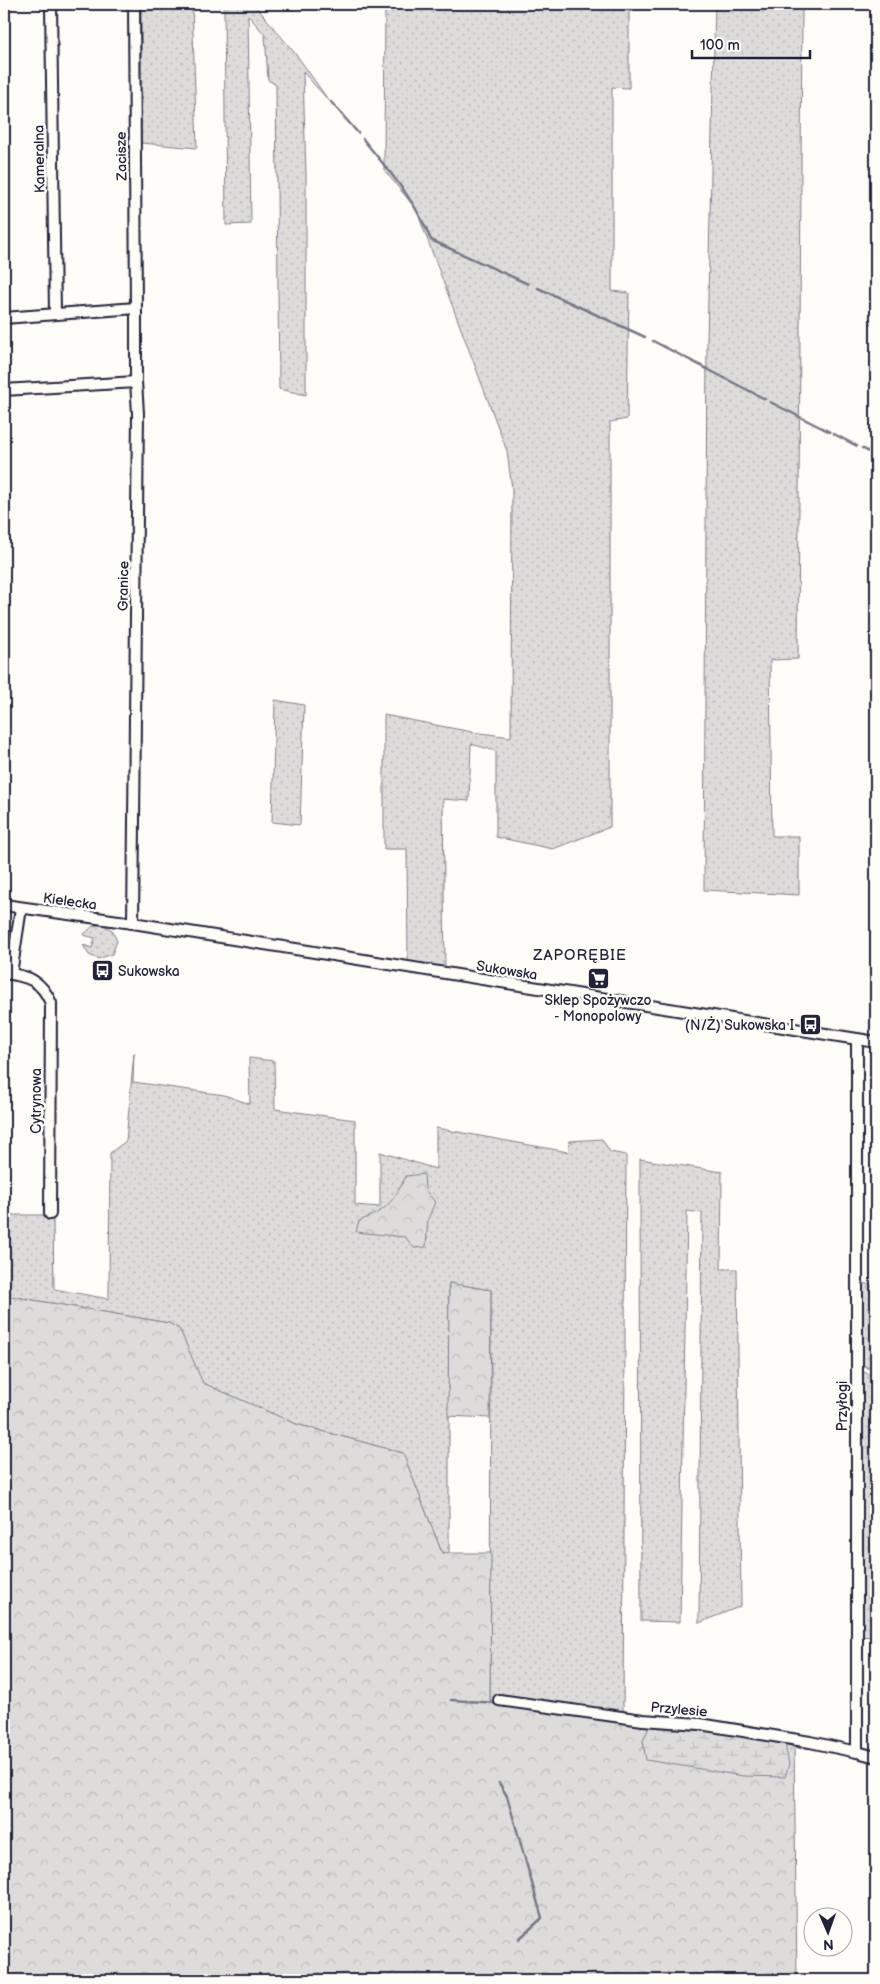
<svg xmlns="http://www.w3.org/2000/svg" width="880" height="1984" font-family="'Balsamiq Sans',sans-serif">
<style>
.grass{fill:url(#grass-dots);stroke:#807f8b}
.forest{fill:url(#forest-crowns);stroke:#807f8b}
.wetland{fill:url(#wetland-marsh);stroke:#807f8b}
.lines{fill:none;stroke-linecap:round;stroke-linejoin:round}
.stream{stroke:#787885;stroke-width:2.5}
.minor-casing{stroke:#22223b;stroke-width:14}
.minor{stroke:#fdfcf7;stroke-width:10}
.labels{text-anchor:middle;stroke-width:5;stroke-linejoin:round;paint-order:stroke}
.street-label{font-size:14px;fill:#22223b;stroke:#fdfcf7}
.poi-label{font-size:14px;fill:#22223b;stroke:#fdfcf7;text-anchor:start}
.neighbourhood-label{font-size:15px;letter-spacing:1px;fill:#22223b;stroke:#fdfcf7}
</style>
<defs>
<pattern id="grass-dots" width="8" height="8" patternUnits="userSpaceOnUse" patternTransform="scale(1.25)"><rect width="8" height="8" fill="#dddcdb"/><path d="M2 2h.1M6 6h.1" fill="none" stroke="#bdbcbd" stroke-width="1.8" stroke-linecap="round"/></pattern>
<pattern id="forest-crowns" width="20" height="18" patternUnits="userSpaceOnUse" patternTransform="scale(1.25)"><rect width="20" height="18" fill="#dddcdb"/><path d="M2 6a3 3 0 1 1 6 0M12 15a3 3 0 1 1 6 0" fill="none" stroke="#bdbcbd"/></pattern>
<pattern id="wetland-marsh" width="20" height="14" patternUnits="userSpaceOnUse" patternTransform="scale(1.25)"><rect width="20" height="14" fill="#dddcdb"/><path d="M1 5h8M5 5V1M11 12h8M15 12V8" fill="none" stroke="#bdbcbd"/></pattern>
</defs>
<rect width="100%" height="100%" fill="#fdfcf7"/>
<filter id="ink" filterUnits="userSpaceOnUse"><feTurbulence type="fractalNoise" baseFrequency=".02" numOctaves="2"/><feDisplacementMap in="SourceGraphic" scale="10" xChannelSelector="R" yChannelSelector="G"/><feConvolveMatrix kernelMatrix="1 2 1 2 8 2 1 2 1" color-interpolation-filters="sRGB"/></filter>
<g filter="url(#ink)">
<g class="grass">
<polygon points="141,4 192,4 197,148 141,143"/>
<polygon points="224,4 254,4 298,57 329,101 303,72 306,175 306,395 279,389 276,85 268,80 265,35 248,15 251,224 226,225"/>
<polygon points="385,4 629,4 629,88 612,87 612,291 629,293 627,419 610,422 610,827 553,849 496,837 496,751 471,744 469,801 443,799 445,970 408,963 407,849 384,849 384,715 472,732 511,737 512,489 507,451 416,209 384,170"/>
<polygon points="715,4 802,4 798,659 770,660 772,836 799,836 799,895 704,890 707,342"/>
<polygon points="275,700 304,705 300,825 272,822"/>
<polygon points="102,924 112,930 117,941 112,954 98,959 89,955 83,945 92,948 95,938 83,935 93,926"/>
<polygon points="134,1053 133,1082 224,1095 250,1104 249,1058 274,1061 275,1109 355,1120 355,1205 380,1207 380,1152 436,1169 436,1128 568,1152 570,1141 602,1139 610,1152 626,1155 623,1713 621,1719 490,1701 491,1290 449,1283 449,1553 442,1553 403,1453 296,1424 202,1383 180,1330 169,1323 4,1295 4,1215 45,1215 53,1217 54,1289 109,1299 110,1153 126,1141"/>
<polygon points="640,1159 722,1172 721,1269 737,1269 741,1606 699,1623 702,1213 687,1211 680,1622 641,1621"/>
<polygon points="860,1281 876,1288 876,1372 859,1363"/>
<polygon points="858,1369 876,1378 876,1637 859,1636"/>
</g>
<g class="forest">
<path d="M424,1174L425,1190L435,1202L428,1219L426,1247L414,1248L405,1237L356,1232L359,1221C387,1210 392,1204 406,1176Z"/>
<polygon points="449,1283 491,1290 490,1418 448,1416"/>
<path d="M4,1295L169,1323L180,1330L203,1383L296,1424L403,1453L442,1553H491L490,1701C591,1715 693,1726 794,1742L797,1980H4Z"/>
</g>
<polygon class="wetland" points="649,1727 706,1731 785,1744 789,1764 785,1777 743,1776 646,1760 643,1741"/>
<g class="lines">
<g class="stream">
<polyline points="331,102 358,133"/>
<path d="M363,139C390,173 415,199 431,240L528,284"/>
<polyline points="538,288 645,337"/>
<polyline points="653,341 765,399"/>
<polyline points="770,402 830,432"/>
<polyline points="834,434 857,446"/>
<polyline points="862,448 876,456"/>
<polyline points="451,1700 497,1703"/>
<polyline points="780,1742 801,1748"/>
<polyline points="499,1783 507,1796 542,1918 519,1939"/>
</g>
<defs>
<g id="minor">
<polyline points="51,4 55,314"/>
<polyline points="134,4 136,308"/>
<polyline points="4,318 136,308 136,382"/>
<polyline points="4,390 136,382 138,413 133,923"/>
<polyline points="4,905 133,923 876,1042"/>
<path d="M4,973C28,976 41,980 51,1003L50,1214"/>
<polyline points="11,974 21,908"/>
<polyline points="857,1039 857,1752 876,1757"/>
<polyline points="499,1700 643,1720 700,1724 810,1742 857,1752"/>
</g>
</defs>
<use href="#minor" class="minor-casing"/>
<use href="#minor" class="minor"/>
</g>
</g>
<defs>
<symbol id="bus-square" viewBox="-11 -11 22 22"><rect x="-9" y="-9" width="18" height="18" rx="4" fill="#22223b" stroke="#fdfcf7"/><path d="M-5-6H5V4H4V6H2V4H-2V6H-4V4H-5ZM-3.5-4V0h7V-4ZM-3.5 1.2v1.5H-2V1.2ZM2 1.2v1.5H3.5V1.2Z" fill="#fff"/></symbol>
<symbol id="supermarket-square" viewBox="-11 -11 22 22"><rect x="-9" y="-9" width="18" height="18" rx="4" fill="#22223b" stroke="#fdfcf7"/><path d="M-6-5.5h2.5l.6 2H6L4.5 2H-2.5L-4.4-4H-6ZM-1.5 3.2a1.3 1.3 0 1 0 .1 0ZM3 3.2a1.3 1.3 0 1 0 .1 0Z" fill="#fff"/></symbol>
</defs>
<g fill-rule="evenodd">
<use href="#bus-square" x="90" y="958" width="25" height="25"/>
<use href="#supermarket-square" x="586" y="966" width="25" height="25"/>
<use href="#bus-square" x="798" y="1012" width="25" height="25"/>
</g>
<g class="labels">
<g class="street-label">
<text transform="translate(121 156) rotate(-91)" y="5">Zacisze</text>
<text transform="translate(39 159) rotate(-91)" y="5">Kameralna</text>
<text transform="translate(123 586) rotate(-89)" y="5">Granice</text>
<text transform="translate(70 901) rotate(8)" y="5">Kielecka</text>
<text transform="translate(507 970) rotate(9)" y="5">Sukowska</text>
<text transform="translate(36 1101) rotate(-90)" y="5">Cytrynowa</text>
<text transform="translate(842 1406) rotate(-90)" y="5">Przyłogi</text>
<text transform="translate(679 1709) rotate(5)" y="5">Przylesie</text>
</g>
<g class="poi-label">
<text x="118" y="976">Sukowska</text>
<text x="598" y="1005" text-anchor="middle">Sklep Spożywczo<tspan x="598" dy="16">- Monopolowy</tspan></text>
<text x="794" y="1030" text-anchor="end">(N/Ż) Sukowska I</text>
</g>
<g class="neighbourhood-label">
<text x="580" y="960">ZAPORĘBIE</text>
</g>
</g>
<rect width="880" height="1984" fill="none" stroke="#fdfcf7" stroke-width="20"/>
<rect x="10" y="10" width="860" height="1964" fill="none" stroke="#22223b" stroke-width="2" filter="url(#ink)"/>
<g transform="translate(828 1932) rotate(178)"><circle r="24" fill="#fdfcf7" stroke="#a5a5ac"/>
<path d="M0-4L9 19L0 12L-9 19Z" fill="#22223b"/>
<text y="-8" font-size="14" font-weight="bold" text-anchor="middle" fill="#22223b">N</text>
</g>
<path d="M692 50v8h118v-8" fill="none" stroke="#22223b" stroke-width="2.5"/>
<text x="700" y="50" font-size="15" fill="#22223b" stroke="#fdfcf7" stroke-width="4" paint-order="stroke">100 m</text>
</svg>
